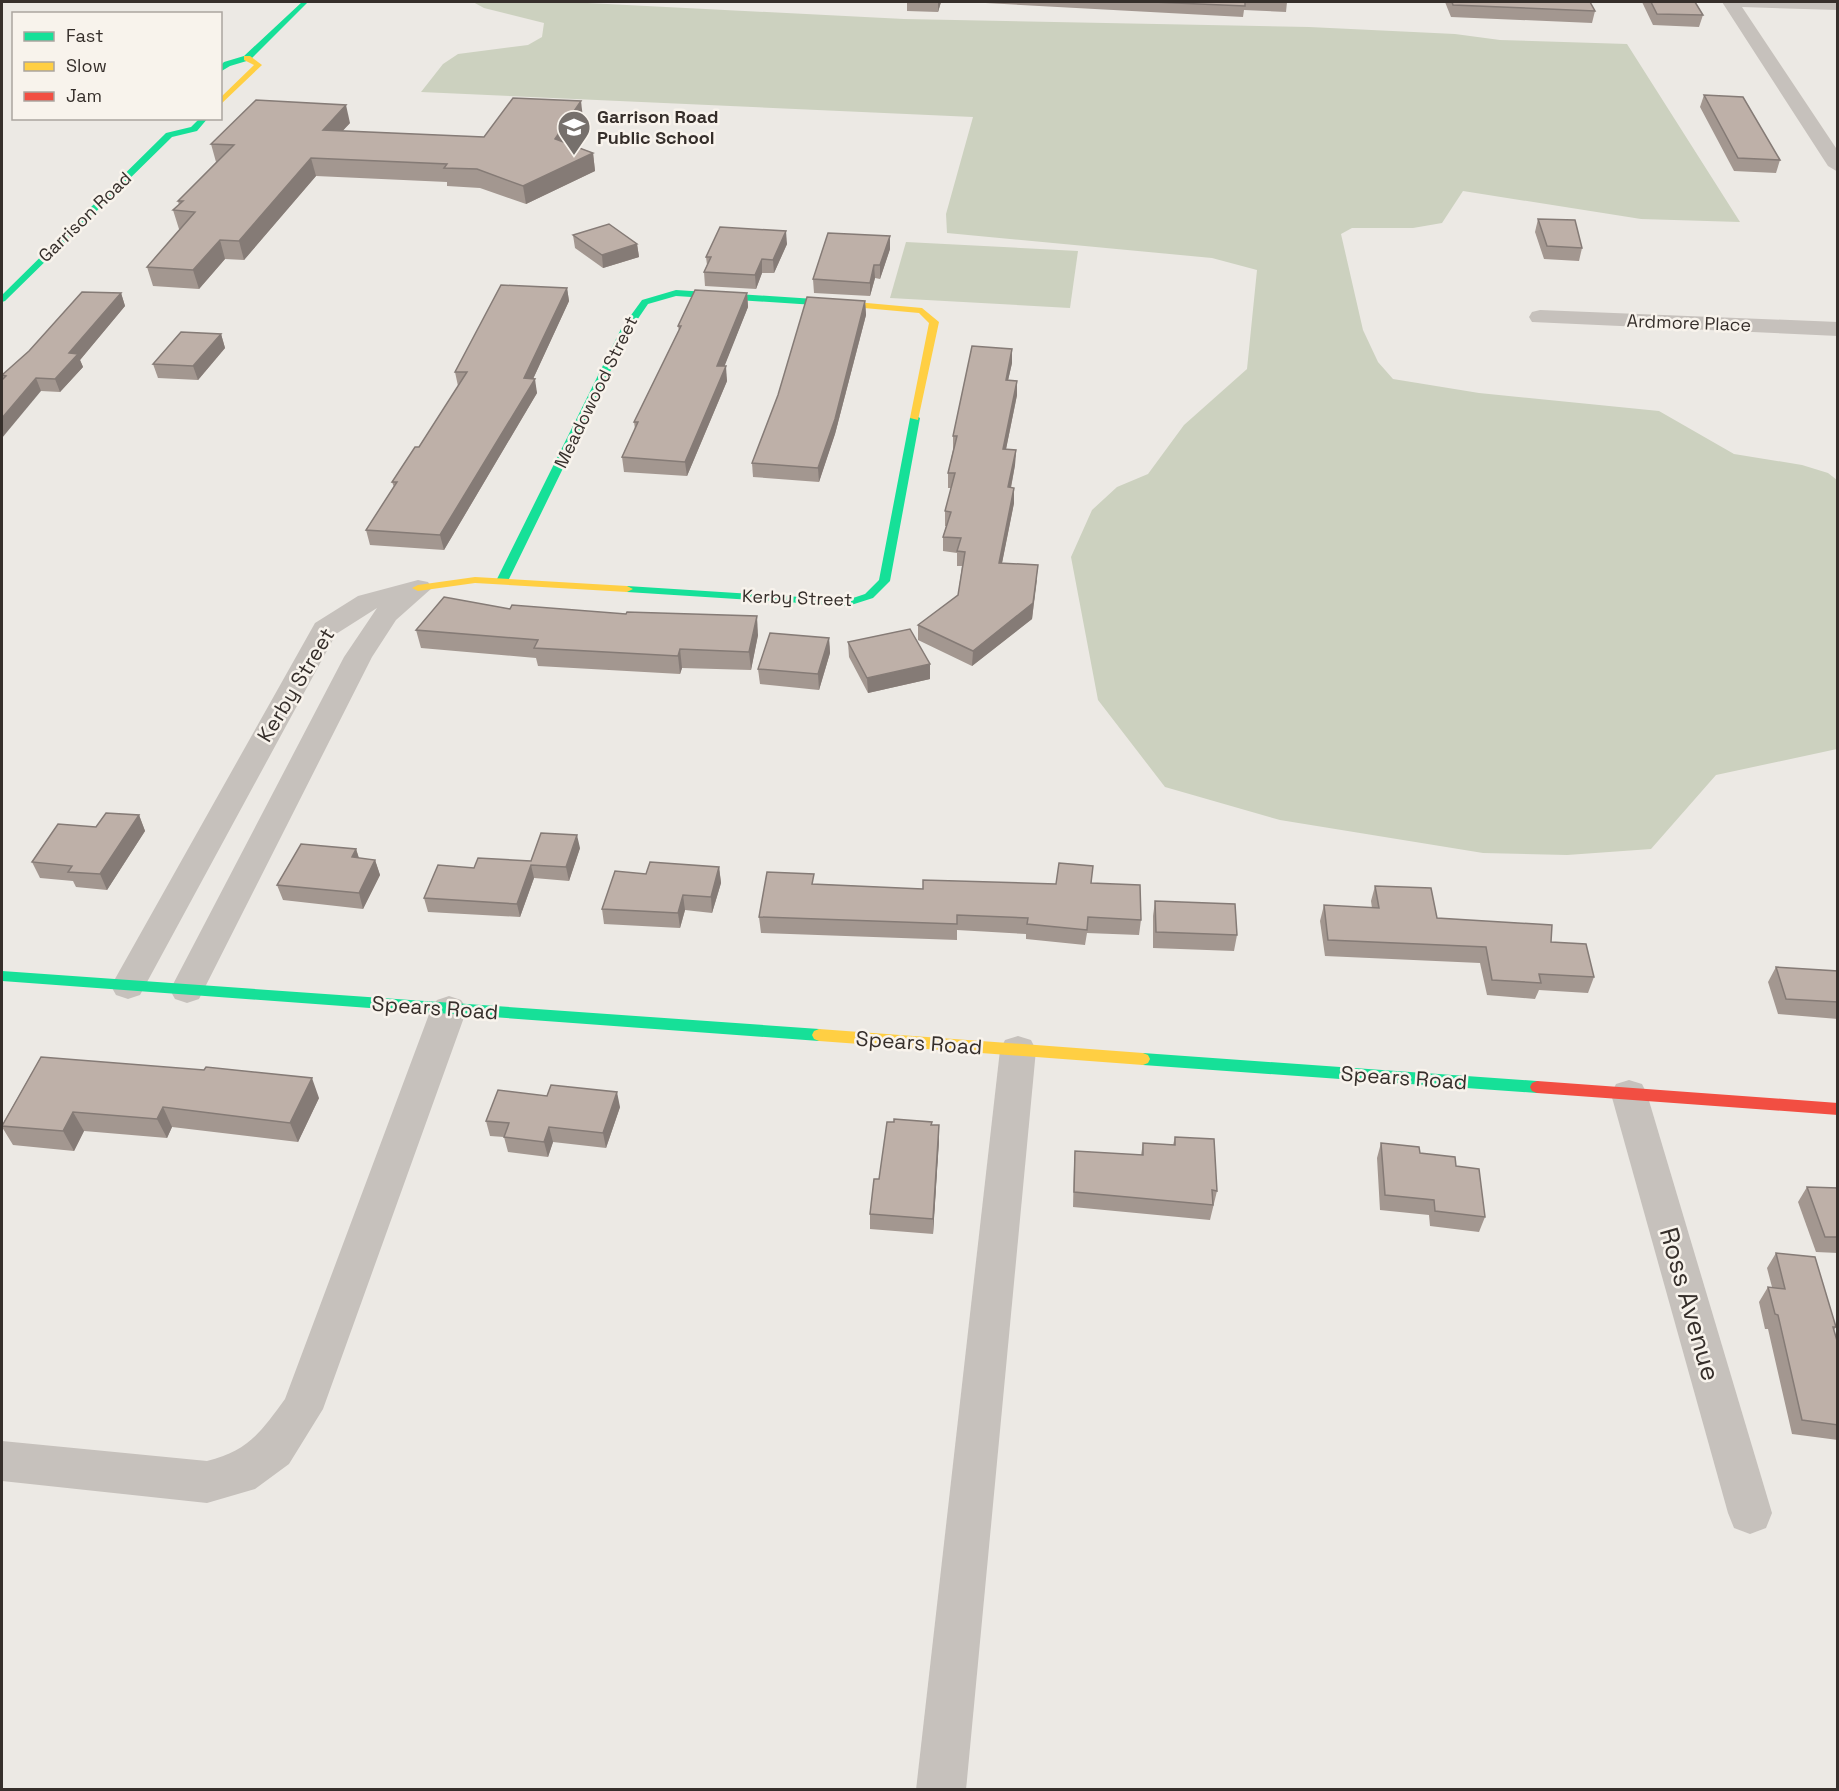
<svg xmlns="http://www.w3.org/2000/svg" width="1839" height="1791" font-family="'Space Grotesk',sans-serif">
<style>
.green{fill:#ccd1bf}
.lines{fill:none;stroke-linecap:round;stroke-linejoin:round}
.street{fill:#c6c1bc;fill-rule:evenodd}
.fast{fill:#16e098;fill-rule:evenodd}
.slow{fill:#ffcf43;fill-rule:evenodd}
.jam{fill:#f24e42;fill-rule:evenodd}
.wall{fill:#a39790}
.shaded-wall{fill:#857b76}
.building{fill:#beb0a8;stroke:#857b76;stroke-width:1.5}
.labels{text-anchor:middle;stroke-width:5;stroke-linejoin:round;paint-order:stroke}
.far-poi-label{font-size:18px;font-weight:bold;fill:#362f2b;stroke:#f8f3ec;text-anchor:start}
.far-street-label{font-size:18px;fill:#362f2b;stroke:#f8f3ec}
.street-label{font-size:21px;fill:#362f2b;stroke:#f8f3ec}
.near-street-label{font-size:26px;fill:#362f2b;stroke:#f8f3ec}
</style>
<rect width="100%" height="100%" fill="#ece9e4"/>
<g class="green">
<polygon points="473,2 568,2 904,19 1309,27 1455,34 1500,40 1627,44 1740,222 1641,219 1463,191 1442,223 1413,228 1352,228 1341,234 1363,330 1378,362 1393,379 1479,393 1659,411 1734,454 1802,465 1828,473 1837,480 1837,749 1716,775 1651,849 1567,855 1483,853 1280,820 1165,787 1098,700 1071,557 1092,510 1117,487 1148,474 1184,425 1247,369 1257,270 1212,258 947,233 946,214 973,117 421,92 443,64 458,54 528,45 542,37 544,23 484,8"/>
<polygon points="906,242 1078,251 1070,308 890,298"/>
</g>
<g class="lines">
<g class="street">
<polygon points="1722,2 1838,2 1838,10 1742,7 1838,151 1838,172 1828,166"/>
<polygon points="1540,310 1838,322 1838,336 1532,322 1529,317 1532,312"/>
<polygon points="418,580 428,582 432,588 396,620 372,657 199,999 187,1003 175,999 170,990 344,657 377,608 336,634 140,995 128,999 116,995 111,986 315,623 358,596"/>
<path d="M449,996L461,1000L467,1009L323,1409L289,1464L255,1489L207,1503L2,1481V1441L207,1461C248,1451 261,1432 285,1399L431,1009L437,1000Z"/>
<polygon points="1018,1036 1031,1040 1036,1050 966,1790 916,1790 1000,1050 1005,1040"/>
<polygon points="1629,1080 1642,1084 1647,1094 1772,1513 1766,1528 1750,1534 1734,1528 1728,1513 1611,1094 1616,1084"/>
</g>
<g class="fast">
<polygon points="302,2 308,2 250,60 230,66 220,72 220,66 224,62 244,56"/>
<polygon points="200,118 208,118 197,131 172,137 5,301 2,302 2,295 166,133 191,127"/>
<polygon points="676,290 845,301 849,304 845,307 676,296 648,304 631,329 508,581 502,584 498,583 496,581 621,329 642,300"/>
<polygon points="915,415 920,418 890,581 873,598 848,606 627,592 621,589 627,586 847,600 865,594 879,580 910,418"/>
<polygon points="2,971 819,1029 824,1031 826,1035 824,1039 819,1041 2,981"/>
<polygon points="1143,1053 1537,1081 1542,1083 1544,1087 1542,1091 1537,1093 1143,1065 1138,1063 1136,1059 1138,1055"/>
</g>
<g class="slow">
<polygon points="244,56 250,56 262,65 220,105 220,98 254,65 244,60"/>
<polygon points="845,301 922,308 939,322 918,420 910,418 929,323 919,313 842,306 842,302"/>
<polygon points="475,577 627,586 633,589 627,592 475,583 418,591 412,588 418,585"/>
<polygon points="819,1029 1143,1053 1148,1055 1150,1059 1148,1063 1143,1065 819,1041 814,1039 812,1035 814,1031"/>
</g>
<polygon class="jam" points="1537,1081 1838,1103 1838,1115 1537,1093 1532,1091 1530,1087 1532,1083"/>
</g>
<g class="wall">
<polygon points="907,2 941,2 938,12 907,11"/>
<polygon points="967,2 1287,2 1286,12 1244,10 1243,17"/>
<polygon points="1445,2 1590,2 1595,11 1592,23 1451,17"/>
<polygon points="1642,2 1695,2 1703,15 1699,27 1653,25"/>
<polygon points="1704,95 1780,160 1776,173 1734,171 1700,107"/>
<polygon points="583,118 567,143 593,153 595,171 526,204 480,188 447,186 447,182 316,176 244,260 225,259 199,289 153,286 147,267 180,229 179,229 173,210 179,205 178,201 216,162 211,144 350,123 342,131 484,137"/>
<polygon points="1538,219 1582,248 1579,261 1544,259 1535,232"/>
<polygon points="573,235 637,244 639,257 603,268 575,248"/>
<polygon points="890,236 890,249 880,279 875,278 870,296 814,293 813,279"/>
<polygon points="787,244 774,273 762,273 756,289 705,286 704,272 707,265 706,257"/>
<polygon points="567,288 569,301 533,379 537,393 444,550 370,545 366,530 394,487 392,482 419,447 458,386 455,372"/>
<polygon points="121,293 125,306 80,360 83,367 60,392 41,391 3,378 2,375"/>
<polygon points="747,293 748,307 724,366 727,381 687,476 624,472 622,457 635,429 634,422 679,331 678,326"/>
<polygon points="865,301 866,315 835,434 819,482 753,477 752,463"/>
<polygon points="221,334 225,348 198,380 158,378 153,364"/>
<polygon points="1012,349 1012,363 1008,380 1017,381 1017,395 1006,449 1016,450 1015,465 1011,488 1014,488 1014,503 1002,563 1037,580 1032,619 972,666 918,640 918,625 958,595 962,566 957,566 957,553 943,551 943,537 946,526 945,526 945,511 951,488 948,488 948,473 953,450 953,436"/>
<polygon points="510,609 758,635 751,670 682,668 680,674 538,666 536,658 421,648 416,630"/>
<polygon points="829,638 830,653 819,690 760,684 758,669"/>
<polygon points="848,642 930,679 868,693 849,657"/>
<polygon points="139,815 145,831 107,890 76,887 73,881 40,878 32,862 96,827"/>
<polygon points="580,848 569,881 534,878 520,917 428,912 424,898 531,861"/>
<polygon points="356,849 359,858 375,860 380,875 363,909 283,900 277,885"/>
<polygon points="719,867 721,883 712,913 685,910 680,928 604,924 602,909 646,874"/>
<polygon points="1091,883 1141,920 1139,935 1087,933 1085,945 1026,939 1026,934 957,930 957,940 761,933 759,917 814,884 923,889"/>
<polygon points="1375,886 1437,918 1551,942 1594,977 1588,993 1539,990 1535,999 1487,995 1480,963 1325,956 1320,921 1324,905 1372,908 1371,901"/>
<polygon points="1155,901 1237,935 1234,951 1153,948 1153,916"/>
<polygon points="1776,967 1838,971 1838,1019 1778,1014 1768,982"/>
<polygon points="41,1057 319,1098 298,1142 172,1127 167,1138 84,1131 74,1151 13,1145 2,1127 2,1125"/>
<polygon points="620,1107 606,1148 553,1142 548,1157 508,1152 504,1137 490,1136 486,1121"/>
<polygon points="932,1125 939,1140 933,1234 870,1229 870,1214 879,1179"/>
<polygon points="1175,1137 1217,1191 1210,1220 1073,1207 1074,1166 1075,1151 1141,1155 1143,1143 1173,1145"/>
<polygon points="1381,1143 1420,1153 1456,1166 1485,1217 1479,1232 1430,1226 1429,1215 1380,1210 1377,1158"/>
<polygon points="1807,1187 1838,1188 1838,1253 1816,1252 1798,1202"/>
<polygon points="1776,1253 1836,1327 1834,1330 1838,1344 1838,1440 1792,1434 1768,1329 1765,1329 1759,1302 1768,1287 1772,1287 1767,1268"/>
</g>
<g class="shaded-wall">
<polygon points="938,2 941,2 938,12"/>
<polygon points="581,101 583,118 558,157 555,139"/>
<polygon points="346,105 350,123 327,148 323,130"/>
<polygon points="593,153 595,171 526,204 523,186"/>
<polygon points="311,158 316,176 244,260 239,241"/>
<polygon points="786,231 787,244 774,273 773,260"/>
<polygon points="890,236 890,249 880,279 880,265"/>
<polygon points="220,240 225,259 199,289 193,270"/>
<polygon points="637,244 639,257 603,268 602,255"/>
<polygon points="762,259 762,273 756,289 755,275"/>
<polygon points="874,265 875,278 870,296 870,283"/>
<polygon points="567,288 569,301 527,392 524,378"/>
<polygon points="121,293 125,306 80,360 83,367 60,392 55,379 69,353"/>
<polygon points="747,293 748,307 719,380 717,366"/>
<polygon points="865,301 866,315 835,434 819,482 818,468"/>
<polygon points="221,334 225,348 198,380 193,366"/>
<polygon points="1012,349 1012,363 1005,394 1006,380"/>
<polygon points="726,366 727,381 687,476 685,462"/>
<polygon points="36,378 41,391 2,438 2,418"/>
<polygon points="535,379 537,393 444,550 440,535"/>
<polygon points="1017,381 1017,395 1003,464 1003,449"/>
<polygon points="1016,450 1015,465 1008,502 1008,487"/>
<polygon points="1014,488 1014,503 999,578 999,563"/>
<polygon points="1038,565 1032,619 972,666 973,651"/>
<polygon points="757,616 758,635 751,670 749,652"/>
<polygon points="829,638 830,653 819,690 818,674"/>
<polygon points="680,649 682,668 680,674 678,656"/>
<polygon points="930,664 930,679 868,693 867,678"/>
<polygon points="139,815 145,831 107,890 100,874"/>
<polygon points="577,835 580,848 569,881 566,867"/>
<polygon points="356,849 361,865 352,857"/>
<polygon points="375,860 380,875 363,909 359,893"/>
<polygon points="531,865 534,878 520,917 517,904"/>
<polygon points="719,867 721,883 712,913 711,897"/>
<polygon points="683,895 685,910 680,928 678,913"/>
<polygon points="312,1078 319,1098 298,1142 290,1123"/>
<polygon points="617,1092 620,1107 606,1148 603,1133"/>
<polygon points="163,1107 172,1127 167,1138 157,1119"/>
<polygon points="73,1112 84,1131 74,1151 63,1131"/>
<polygon points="939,1125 939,1140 933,1234 933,1219"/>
<polygon points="549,1127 553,1142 548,1157 544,1142"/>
</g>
<g class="building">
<polygon points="1153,2 1245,2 1245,6"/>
<polygon points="1452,2 1590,2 1595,11 1453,5"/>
<polygon points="1651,2 1695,2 1703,15 1657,14"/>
<polygon points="1704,95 1743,97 1780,160 1738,158"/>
<polygon points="513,98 581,101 555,139 593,153 523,186 477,169 444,168 447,164 311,158 239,241 220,240 193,270 147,267 195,212 173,210 183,201 178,201 234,145 211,144 256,100 346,105 323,130 484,137"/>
<polygon points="1538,219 1575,220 1582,248 1547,246"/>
<polygon points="609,224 637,244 602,255 573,235"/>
<polygon points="720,227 786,231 773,260 762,259 755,275 704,272 711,257 706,257"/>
<polygon points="828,233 890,236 880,265 874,265 870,283 813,279"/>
<polygon points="501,285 567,288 524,378 535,379 440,535 366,530 397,482 392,482 415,447 419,447 467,372 455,372"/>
<polygon points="695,290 747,293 717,366 726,366 685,462 622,457 638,422 634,422 681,326 678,326"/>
<polygon points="82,292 121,293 69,353 78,354 55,379 36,378 2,418 2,380 6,376 2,375 29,351"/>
<polygon points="807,297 865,301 835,419 818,468 752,463 778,395"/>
<polygon points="181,332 221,334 193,366 153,364"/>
<polygon points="972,346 1012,349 1006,380 1017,381 1003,449 1016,450 1008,487 1014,488 999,563 1038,565 1033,603 973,651 918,625 958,595 965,552 957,551 961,538 943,537 951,512 945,511 955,473 948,473 957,436 953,436"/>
<polygon points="444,597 510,609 512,605 626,614 627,612 757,616 749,652 680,649 678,656 534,648 538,640 416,630"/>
<polygon points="910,629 930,664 867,678 848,642"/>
<polygon points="770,633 829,638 818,674 758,669"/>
<polygon points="106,813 139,815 100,874 68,872 72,866 32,862 58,824 96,827"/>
<polygon points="541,833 577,835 566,867 531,865 517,904 424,898 438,865 474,868 478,858 531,861"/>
<polygon points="301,844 356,849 352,857 375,860 359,893 277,885"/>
<polygon points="650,862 719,867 711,897 683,895 678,913 602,909 615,871 646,874"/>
<polygon points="1059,863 1093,866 1091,883 1140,885 1141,920 1088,917 1087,930 1027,924 1028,918 957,915 957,924 759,917 767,872 814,874 812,884 923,889 923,880 1056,884"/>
<polygon points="1375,886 1431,888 1437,918 1552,925 1551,942 1586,944 1594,977 1539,974 1541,983 1492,980 1486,947 1328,940 1324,905 1379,908"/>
<polygon points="1155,901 1235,904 1237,935 1156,932"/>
<polygon points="1776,967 1838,971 1838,1002 1786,999"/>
<polygon points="41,1057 204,1070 206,1067 312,1078 290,1123 163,1107 157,1119 73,1112 63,1131 2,1126"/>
<polygon points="551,1085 617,1092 603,1133 549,1127 544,1142 504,1137 509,1123 486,1121 498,1090 547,1096"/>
<polygon points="894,1119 932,1122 931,1125 939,1125 933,1219 870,1214 874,1179 879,1179 887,1122 894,1122"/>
<polygon points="1175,1137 1214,1139 1217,1191 1212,1190 1213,1205 1074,1192 1075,1151 1143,1155 1143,1143 1175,1145"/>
<polygon points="1381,1143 1419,1147 1420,1153 1455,1157 1456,1166 1479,1169 1485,1217 1435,1211 1434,1200 1385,1195"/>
<polygon points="1807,1187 1838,1188 1838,1237 1825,1237"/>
<polygon points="1776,1253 1815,1257 1836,1327 1833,1327 1838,1344 1838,1425 1802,1420 1778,1315 1775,1314 1768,1287 1785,1289"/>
</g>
<defs>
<symbol id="school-pin" viewBox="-11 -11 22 30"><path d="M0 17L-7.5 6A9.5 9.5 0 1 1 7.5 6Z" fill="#76706c" stroke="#f8f3ec"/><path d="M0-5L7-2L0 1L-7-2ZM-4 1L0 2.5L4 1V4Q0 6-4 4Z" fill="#fff"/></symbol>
</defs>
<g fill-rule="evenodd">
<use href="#school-pin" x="555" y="108" width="38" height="52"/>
</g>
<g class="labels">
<g class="far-poi-label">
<text x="597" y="123">Garrison Road<tspan x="597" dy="21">Public School</tspan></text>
</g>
<g class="far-street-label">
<text transform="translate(85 217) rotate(-44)" y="6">Garrison Road</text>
<text transform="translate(1689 323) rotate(2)" y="6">Ardmore Place</text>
<text transform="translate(596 392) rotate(-64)" y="6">Meadowood Street</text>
<text transform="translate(797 598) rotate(2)" y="6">Kerby Street</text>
</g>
<g class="street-label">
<text transform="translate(296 685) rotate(-59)" y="7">Kerby Street</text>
<text transform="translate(435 1008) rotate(4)" y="7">Spears Road</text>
<text transform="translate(919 1043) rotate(4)" y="7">Spears Road</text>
<text transform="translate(1404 1078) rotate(4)" y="7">Spears Road</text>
</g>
<g class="near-street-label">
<text transform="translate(1690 1304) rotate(74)" y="9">Ross Avenue</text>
</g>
</g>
<rect width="1839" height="1791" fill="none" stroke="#362f2b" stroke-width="6"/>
<rect x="12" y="12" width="210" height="108" fill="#f8f3ec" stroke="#aaa59f" stroke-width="1.5"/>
<rect x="24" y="32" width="30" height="9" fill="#16e098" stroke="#aaa59f" stroke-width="1.5"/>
<text x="66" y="42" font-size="18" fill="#362f2b">Fast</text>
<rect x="24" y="62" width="30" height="9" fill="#ffcf43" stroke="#aaa59f" stroke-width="1.5"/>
<text x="66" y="72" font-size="18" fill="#362f2b">Slow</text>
<rect x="24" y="92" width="30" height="9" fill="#f24e42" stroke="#aaa59f" stroke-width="1.5"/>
<text x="66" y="102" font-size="18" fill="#362f2b">Jam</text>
</svg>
